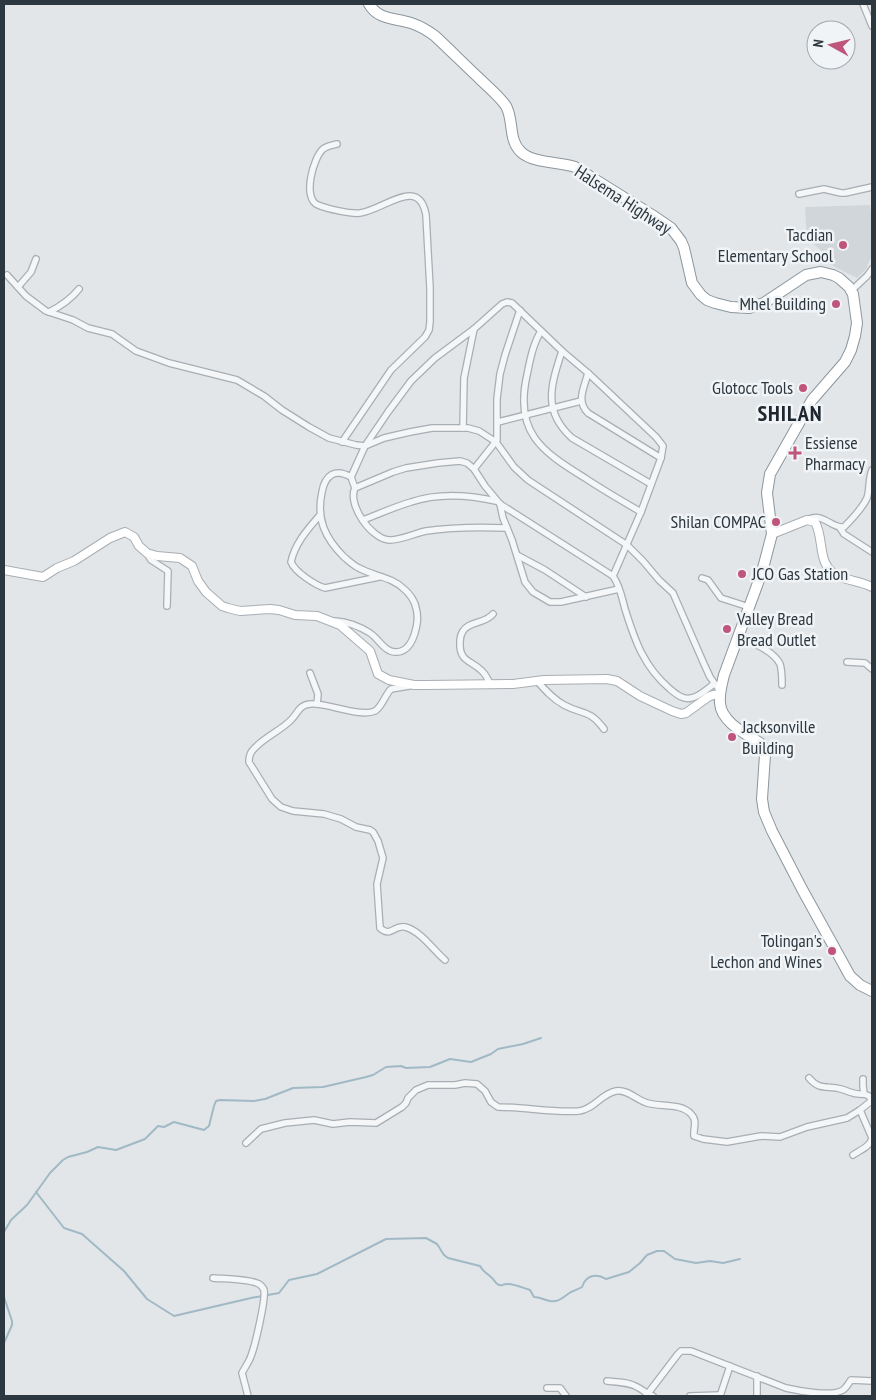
<svg xmlns="http://www.w3.org/2000/svg" width="876" height="1400" font-family="'PT Sans Narrow',sans-serif">
<style>
.built{fill:#d0d6da}
.lines{fill:none;stroke-linecap:round;stroke-linejoin:round}
.stream{stroke:#a1b9c5;stroke-width:2}
.street-casing{stroke:#a8aeb3;stroke-width:8}
.secondary-casing{stroke:#a8aeb3;stroke-width:10}
.highway-casing{stroke:#8b969e;stroke-width:12}
.street{stroke:#f4f6f8;stroke-width:5.5}
.secondary{stroke:#fff;stroke-width:8}
.highway{stroke:#fff;stroke-width:10}
.poi-dot{fill:#bf557a;stroke:#f1f4f6;stroke-width:2}
.labels{text-anchor:middle;stroke-width:5;stroke-linejoin:round;paint-order:stroke}
.street-label{font-size:18px;fill:#2c373f;stroke:#f1f4f6}
.poi-label{font-size:18px;fill:#2c373f;stroke:#f1f4f6;text-anchor:end}
.district-label{font-size:22px;font-weight:bold;letter-spacing:1px;fill:#1e2730;stroke:#f1f4f6}
</style>
<rect width="100%" height="100%" fill="#e2e6e9"/>
<polygon class="built" points="870,205 872,222 872,255 866,269 857,278 829,264 821,250 807,239 805,207"/>
<g class="lines">
<g class="stream">
<path d="M36,1192L64,1228L82,1234L124,1271L147,1299L174,1316L251,1298L279,1293L289,1280L317,1274L386,1239L426,1238L437,1244L444,1255L448,1258L480,1266C483,1272 487,1273 491,1277C495,1280 494,1283 499,1285C505,1286 501,1284 507,1284C515,1284 523,1288 530,1290L534,1297C540,1297 544,1300 550,1301C559,1303 564,1296 571,1292C575,1290 579,1289 582,1287C586,1275 596,1273 606,1279L629,1272L640,1263L647,1255L657,1251H664L675,1259L696,1263L710,1261L723,1263L740,1259"/>
<polyline points="4,1232 11,1220 27,1205 50,1173 63,1160 68,1157 87,1152 98,1147 116,1150 145,1139 158,1126 164,1127 174,1122 204,1130 209,1126 214,1106 216,1101 220,1100 254,1101 265,1099 293,1088 323,1087 366,1077 373,1075 386,1067 401,1066 406,1068 430,1067 450,1059 471,1062 491,1054 498,1049 523,1044 541,1038"/>
<polyline points="4,1297 12,1321 12,1325 4,1343"/>
</g>
<defs>
<g id="street">
<polyline points="863,4 872,26"/>
<path d="M337,144C332,145 327,146 323,149C313,158 302,199 318,205C328,209 350,214 360,213C384,210 419,175 426,215L430,288V322L429,330L425,337L391,370L342,442"/>
<polyline points="799,194 824,189 841,193 845,193 872,187"/>
<polyline points="7,275 26,296 46,311 73,320 88,328 112,334 136,351 169,363 237,380 264,396 282,410 309,427 329,438 356,445 365,446 384,438 410,432 432,428 468,428 479,431 496,442 514,467 528,480 627,545 643,561 659,580 673,593 704,664 710,677 720,691"/>
<polyline points="18,287 31,272 36,259"/>
<polyline points="851,291 867,276 872,269"/>
<path d="M49,312C61,306 71,299 79,289"/>
<path d="M541,331C533,344 530,360 527,375C514,432 541,451 585,478C603,490 622,501 641,512"/>
<path d="M562,351C551,385 542,411 572,438L651,484"/>
<path d="M588,373C584,388 576,401 588,413L661,458"/>
<polyline points="498,422 581,401"/>
<polyline points="463,428 464,378 474,329"/>
<polyline points="474,469 497,440 497,399 500,374 505,355 520,310"/>
<polyline points="351,477 365,446 388,412 411,381 435,358 474,329 502,304 507,302 512,303 562,351 588,373 656,437 663,446 661,458 641,512 613,576"/>
<polyline points="500,504 503,518 512,540 525,582 533,592 550,602 561,602 619,589"/>
<path d="M320,515C308,529 295,543 291,562C295,572 315,585 325,588L379,577"/>
<path d="M363,520C379,514 394,507 411,502C437,493 469,495 496,501"/>
<path d="M807,520C823,511 831,529 844,527C852,519 862,509 867,498C870,490 868,480 872,470"/>
<path d="M507,528C480,527 453,527 426,531C416,533 398,541 389,540C371,539 347,504 355,488L393,472L406,468L438,463L460,461L467,463L474,469L485,486L500,504L613,576C620,586 622,598 625,609C635,641 644,667 670,689C676,694 683,700 691,698C699,697 708,688 714,684"/>
<polyline points="840,528 844,534 872,552"/>
<polyline points="146,552 151,560 168,571 167,606"/>
<polyline points="517,555 545,570 586,597"/>
<polyline points="702,578 708,580 721,598 749,607"/>
<path d="M335,621C348,622 359,626 370,633C379,639 385,653 397,652C414,651 420,621 416,608C415,601 409,593 404,589C392,577 373,576 359,568C354,566 349,561 344,557C325,538 316,519 322,492C325,475 335,468 351,477L355,488"/>
<path d="M739,637C752,643 773,650 780,664C782,670 782,678 782,685"/>
<polyline points="847,662 865,663 872,669"/>
<polyline points="310,673 318,694 317,704"/>
<path d="M537,681C545,690 553,699 564,705C583,715 589,709 604,729"/>
<path d="M490,684C488,679 486,675 482,671C471,660 459,662 460,642C460,638 461,634 463,631C469,621 485,624 493,614"/>
<path d="M409,686L391,689C385,695 382,707 375,711C360,718 326,702 310,704C299,705 298,713 291,720C279,732 262,738 252,751C249,755 249,758 249,762L272,799L281,807L293,811L324,814L341,819L356,827L370,830L373,832L378,841L383,858L377,884L380,928C391,938 395,924 405,927C421,931 433,950 445,960"/>
<path d="M809,1078C820,1091 827,1085 841,1089C852,1092 852,1095 864,1094"/>
<polyline points="863,1079 863,1086 864,1094 869,1096 872,1101"/>
<path d="M246,1143L261,1129L285,1123L314,1120L333,1124L350,1122L376,1123L402,1107L406,1103L408,1098L416,1090L428,1085H455L465,1083L477,1084L485,1091L491,1102L498,1107C525,1107 554,1113 579,1111C594,1109 601,1094 616,1091C627,1089 637,1100 647,1103C661,1107 681,1103 691,1114C698,1121 693,1128 694,1136L703,1139L727,1142L761,1136L780,1137L807,1127L847,1118L860,1110L870,1102L872,1101"/>
<path d="M853,1155C860,1150 870,1147 872,1138L860,1110"/>
<path d="M213,1278C224,1279 250,1279 259,1284C262,1286 263,1287 264,1290C266,1299 255,1346 251,1356C249,1362 245,1367 242,1373L248,1396"/>
<polyline points="757,1376 757,1396"/>
<path d="M607,1381C618,1382 630,1382 639,1388C644,1391 647,1394 653,1396"/>
<polyline points="547,1388 560,1388 566,1396"/>
<path d="M646,1396L678,1354L681,1351H691L786,1388C799,1391 832,1397 843,1390C847,1387 848,1384 851,1380L872,1381"/>
<polyline points="690,1396 720,1395"/>
<polyline points="720,1396 730,1366"/>
</g>
<g id="secondary">
<path d="M772,534L807,520L815,522C825,540 816,565 838,576C849,581 861,581 872,587"/>
<polyline points="4,570 43,577 57,568 74,561 110,538 125,532 134,537 139,546 147,553 157,556 180,558 192,566 198,581 206,592 222,606 228,608 240,611 270,609 279,610 295,615 317,616 340,625 370,651 378,674 389,680 414,685 425,685 513,684 544,680 607,679 617,681 640,696 672,711 681,714 686,713 708,697 713,695 720,694"/>
</g>
<path id="highway" d="M369,4C378,20 395,18 411,23C420,26 427,30 435,36C451,51 466,66 482,81C490,89 499,96 506,106C514,120 508,140 521,152C532,163 560,162 575,167L652,215L671,228L681,241L684,248L692,283L701,295L707,300L715,303L731,307L749,308L764,303L806,275L821,272L833,275L839,278L849,287L853,294L857,323L855,336L851,350L845,362L812,400L770,474L767,493L772,534L762,572L724,675C722,684 719,693 720,703C721,722 746,734 760,743L764,748L765,755L762,799L764,812L772,831L802,889L850,976L860,985L872,991"/>
</defs>
<use href="#street" class="street-casing"/>
<use href="#secondary" class="secondary-casing"/>
<use href="#highway" class="highway-casing"/>
<use href="#street" class="street"/>
<use href="#secondary" class="secondary"/>
<use href="#highway" class="highway"/>
</g>
<g class="poi-dot">
<circle cx="843" cy="245" r="5"/>
<circle cx="836" cy="304" r="5"/>
<circle cx="803" cy="388" r="5"/>
<path d="M792.5 445.5h5v5h5v5h-5v5h-5v-5h-5v-5h5z"/>
<circle cx="776" cy="522" r="5"/>
<circle cx="742" cy="574" r="5"/>
<circle cx="727" cy="629" r="5"/>
<circle cx="732" cy="737" r="5"/>
<circle cx="832" cy="951" r="5"/>
</g>
<g class="labels">
<g class="street-label">
<text transform="translate(623 200) rotate(33)" y="6">Halsema Highway</text>
</g>
<g class="poi-label">
<text x="833" y="241">Tacdian<tspan x="833" dy="21">Elementary School</tspan></text>
<text x="826" y="310">Mhel Building</text>
<text x="793" y="394">Glotocc Tools</text>
<text x="805" y="449" text-anchor="start">Essiense<tspan x="805" dy="21">Pharmacy</tspan></text>
<text x="766" y="528">Shilan COMPAC</text>
<text x="752" y="580" text-anchor="start">JCO Gas Station</text>
<text x="737" y="625" text-anchor="start">Valley Bread<tspan x="737" dy="21">Bread Outlet</tspan></text>
<text x="742" y="733" text-anchor="start">Jacksonville<tspan x="742" dy="21">Building</tspan></text>
<text x="822" y="947">Tolingan's<tspan x="822" dy="21">Lechon and Wines</tspan></text>
</g>
<g class="district-label">
<text x="790" y="421">SHILAN</text>
</g>
</g>
<rect width="876" height="1400" fill="none" stroke="#2c373f" stroke-width="10"/>
<g transform="translate(831 45) rotate(278)"><circle r="24" fill="#f1f4f6" stroke="#a2a8ad"/>
<path d="M0-4L9 19L0 12L-9 19Z" fill="#bf557a"/>
<text y="-8" font-size="14" font-weight="bold" text-anchor="middle" fill="#2c373f">N</text>
</g>
</svg>
